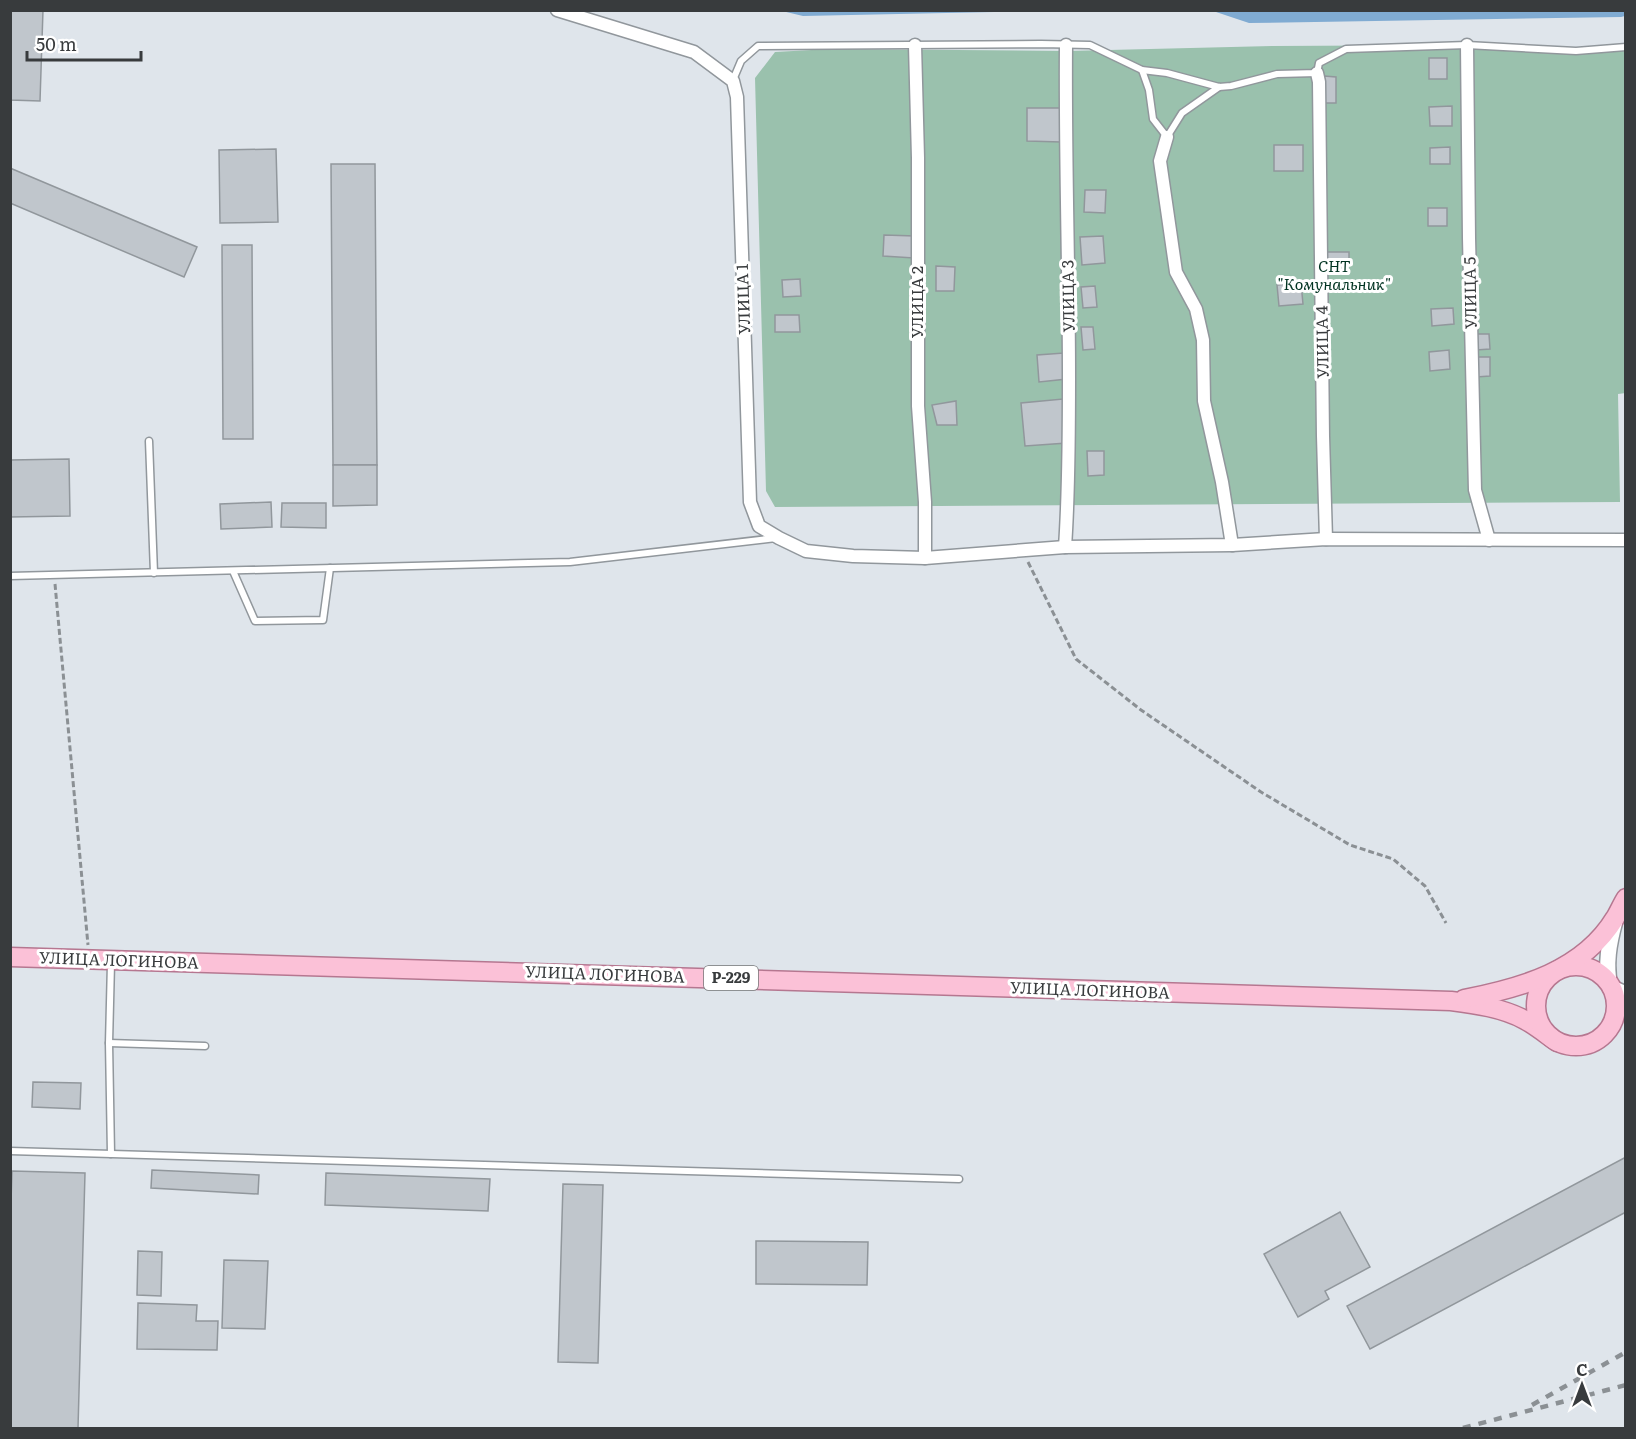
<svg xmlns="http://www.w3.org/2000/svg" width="1636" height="1439" font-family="Literata,serif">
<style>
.green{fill:#9ac1ad}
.water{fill:#80abd2}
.building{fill:#c0c6cc;stroke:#91979c;stroke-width:1.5}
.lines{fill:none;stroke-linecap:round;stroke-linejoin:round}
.service-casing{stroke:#91979c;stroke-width:9}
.minor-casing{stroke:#91979c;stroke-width:15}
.tertiary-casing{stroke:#91979c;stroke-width:18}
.primary-casing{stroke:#b57790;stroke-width:21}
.path{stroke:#8b9094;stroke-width:3;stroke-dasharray:6 3;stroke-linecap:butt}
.service{stroke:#fff;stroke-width:6}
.minor{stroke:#fff;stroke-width:12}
.tertiary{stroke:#fff;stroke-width:15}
.primary{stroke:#fbc1d7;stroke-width:18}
.rail{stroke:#8b9094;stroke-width:4.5;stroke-dasharray:8 8;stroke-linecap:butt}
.labels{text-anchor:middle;stroke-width:6;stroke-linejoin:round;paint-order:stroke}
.shield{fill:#fff;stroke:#747677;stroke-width:1.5}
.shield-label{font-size:15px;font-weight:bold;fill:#383b3d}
.park-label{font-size:16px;font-style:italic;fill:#003321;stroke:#fff}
.street-label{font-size:16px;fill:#383b3d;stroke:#fff}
</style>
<rect width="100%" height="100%" fill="#dfe5eb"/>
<polygon class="green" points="1467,45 1625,48 1626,393 1618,394 1620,502 775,507 766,491 755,78 775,52 830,49 1068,51 1273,46"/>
<g class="water">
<polygon points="1625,10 1625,16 1621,17 1249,23 1213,11"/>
<polygon points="782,11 1038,11 803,16"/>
</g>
<g class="building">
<polygon points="10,10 43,10 40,101 10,100"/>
<rect x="1429" y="58" width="18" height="21"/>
<polygon points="1324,76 1336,77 1336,103 1323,103"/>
<polygon points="1452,106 1452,126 1430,126 1429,107"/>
<polygon points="1027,108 1062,108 1061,142 1027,141"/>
<rect x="1274" y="145" width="29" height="26"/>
<polygon points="1450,147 1450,164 1430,164 1430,148"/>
<polygon points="276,149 278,222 220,223 219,150"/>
<polygon points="331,164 375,164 377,465 333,465"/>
<polygon points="10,168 197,247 184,277 10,203"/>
<polygon points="1085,190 1106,190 1105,213 1084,212"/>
<rect x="1428" y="208" width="19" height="18"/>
<polygon points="884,235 915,236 914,258 883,256"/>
<polygon points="1103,236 1105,263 1082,265 1080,237"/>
<polygon points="222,245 252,245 253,439 223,439"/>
<rect x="1327" y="252" width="22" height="12"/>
<polygon points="936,266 955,267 954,291 936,291"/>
<polygon points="800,279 801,296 783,297 782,280"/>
<polygon points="1301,283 1303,304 1279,306 1277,285"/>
<polygon points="1095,286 1097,307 1083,308 1081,287"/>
<polygon points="1453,308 1454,324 1432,326 1431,309"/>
<polygon points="775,315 799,315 800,332 775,332"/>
<polygon points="1081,327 1093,327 1095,349 1083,350"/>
<polygon points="1475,334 1489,334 1490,349 1476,350"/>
<polygon points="1449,350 1450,369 1430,371 1429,352"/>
<polygon points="1064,353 1067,379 1039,382 1037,355"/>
<polygon points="1476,357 1490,357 1490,376 1476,377"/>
<polygon points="1063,399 1067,443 1025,446 1021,403"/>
<polygon points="956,401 957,425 937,425 932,405"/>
<polygon points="1087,451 1104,451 1104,475 1088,476"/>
<polygon points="69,459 70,516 10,517 10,460"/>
<polygon points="333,465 377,465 377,505 333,506"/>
<polygon points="271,502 272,527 221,529 220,504"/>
<polygon points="282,503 326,503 326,528 281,527"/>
<polygon points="33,1082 81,1083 80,1109 32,1107"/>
<polygon points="1626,1157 1626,1212 1370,1349 1347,1306"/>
<polygon points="152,1170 259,1175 258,1194 151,1188"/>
<polygon points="12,1171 85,1173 78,1428 10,1428 10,1231"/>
<polygon points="326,1173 490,1179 488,1211 325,1205"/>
<polygon points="563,1184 603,1185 598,1363 558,1362"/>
<polygon points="1340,1212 1370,1267 1325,1291 1329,1299 1298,1317 1264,1254"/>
<polygon points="756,1241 868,1242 867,1285 756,1284"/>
<polygon points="138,1251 162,1252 161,1296 137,1295"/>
<polygon points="224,1260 268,1261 265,1329 222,1328"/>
<polygon points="138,1303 197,1305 196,1321 218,1321 217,1350 137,1349"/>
</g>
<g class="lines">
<defs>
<g id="service">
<polyline points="1142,70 1149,90 1153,119 1167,137 1182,113 1219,87"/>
<polyline points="733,80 741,61 758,46 1041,44 1090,45 1142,70 1167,73 1219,87 1231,86 1277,74 1317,73 1319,63 1346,49 1467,45 1576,51 1626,47"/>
<polyline points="149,441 154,573"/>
<polyline points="233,571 255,621 323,620 330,568"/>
<polyline points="10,576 570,562 776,538"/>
<polyline points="109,1043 205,1046"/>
<polyline points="10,1151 959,1179"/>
<polyline points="111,1154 109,1043 111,963"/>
</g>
<g id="minor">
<polyline points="557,10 694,52 733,81 737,97 750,502 759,526 779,538 806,551 853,556 925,558 1065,547 1232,545 1326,539 1626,540"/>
<polyline points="915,45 918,158 918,406 925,502 925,558"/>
<polyline points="1467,45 1469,238 1475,490 1489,540"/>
<polyline points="1317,73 1319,82 1323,436 1326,539"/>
<polyline points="1167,137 1160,161 1176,272 1196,309 1203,340 1204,401 1222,482 1232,545"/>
<path d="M1065,547C1069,490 1069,434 1069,378C1069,267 1065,156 1066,45"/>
</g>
<path id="tertiary" d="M1615,921C1609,943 1605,964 1610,987L1626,994"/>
<g id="primary">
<path d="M10,957L1451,1001C1475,1004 1503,1008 1525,1020C1536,1026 1547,1035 1557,1042"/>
<circle cx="1576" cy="1006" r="40"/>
<path d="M1464,999C1521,988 1583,971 1615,918C1619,912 1622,904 1626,898"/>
</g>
</defs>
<use href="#service" class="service-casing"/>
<use href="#minor" class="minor-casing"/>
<use href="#tertiary" class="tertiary-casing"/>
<use href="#primary" class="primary-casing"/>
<g class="path">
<polyline points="1028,562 1076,659 1141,710 1261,792 1350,845 1393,859 1425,886 1446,923"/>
<polyline points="55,584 88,945"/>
</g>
<use href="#service" class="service"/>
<use href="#minor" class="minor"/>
<use href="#tertiary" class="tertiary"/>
<use href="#primary" class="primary"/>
<g class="rail">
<polyline points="1532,1405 1626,1352"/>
<polyline points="1463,1428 1626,1385"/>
</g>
</g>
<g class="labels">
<rect class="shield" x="704" y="966" width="54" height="24" rx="4.5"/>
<g class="shield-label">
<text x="731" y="983">Р-229</text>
</g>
<g class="park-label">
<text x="1334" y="272">СНТ<tspan x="1334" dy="18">"Комунальник"</tspan></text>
</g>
<g class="street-label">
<text transform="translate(1470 293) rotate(-91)" y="6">УЛИЦА 5</text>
<text transform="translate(1068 296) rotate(-91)" y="6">УЛИЦА 3</text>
<text transform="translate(743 299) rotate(-92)" y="6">УЛИЦА 1</text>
<text transform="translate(917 302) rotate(-90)" y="6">УЛИЦА 2</text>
<text transform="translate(1322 342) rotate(-91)" y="6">УЛИЦА 4</text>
<text transform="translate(119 960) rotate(2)" y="6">УЛИЦА ЛОГИНОВА</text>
<text transform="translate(605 974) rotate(2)" y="6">УЛИЦА ЛОГИНОВА</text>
<text transform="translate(1090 990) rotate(2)" y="6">УЛИЦА ЛОГИНОВА</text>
</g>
</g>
<rect width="1636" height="1439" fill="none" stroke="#383b3d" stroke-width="24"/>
<g transform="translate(1582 1385)" stroke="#ffffff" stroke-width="4.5" paint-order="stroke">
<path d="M0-4.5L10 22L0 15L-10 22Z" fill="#383b3d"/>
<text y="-9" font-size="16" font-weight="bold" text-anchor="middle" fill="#383b3d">С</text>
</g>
<path d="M27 51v9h114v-9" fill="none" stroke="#383b3d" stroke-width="3"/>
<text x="36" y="51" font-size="18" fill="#383b3d" stroke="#ffffff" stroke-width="4.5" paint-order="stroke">50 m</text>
</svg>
